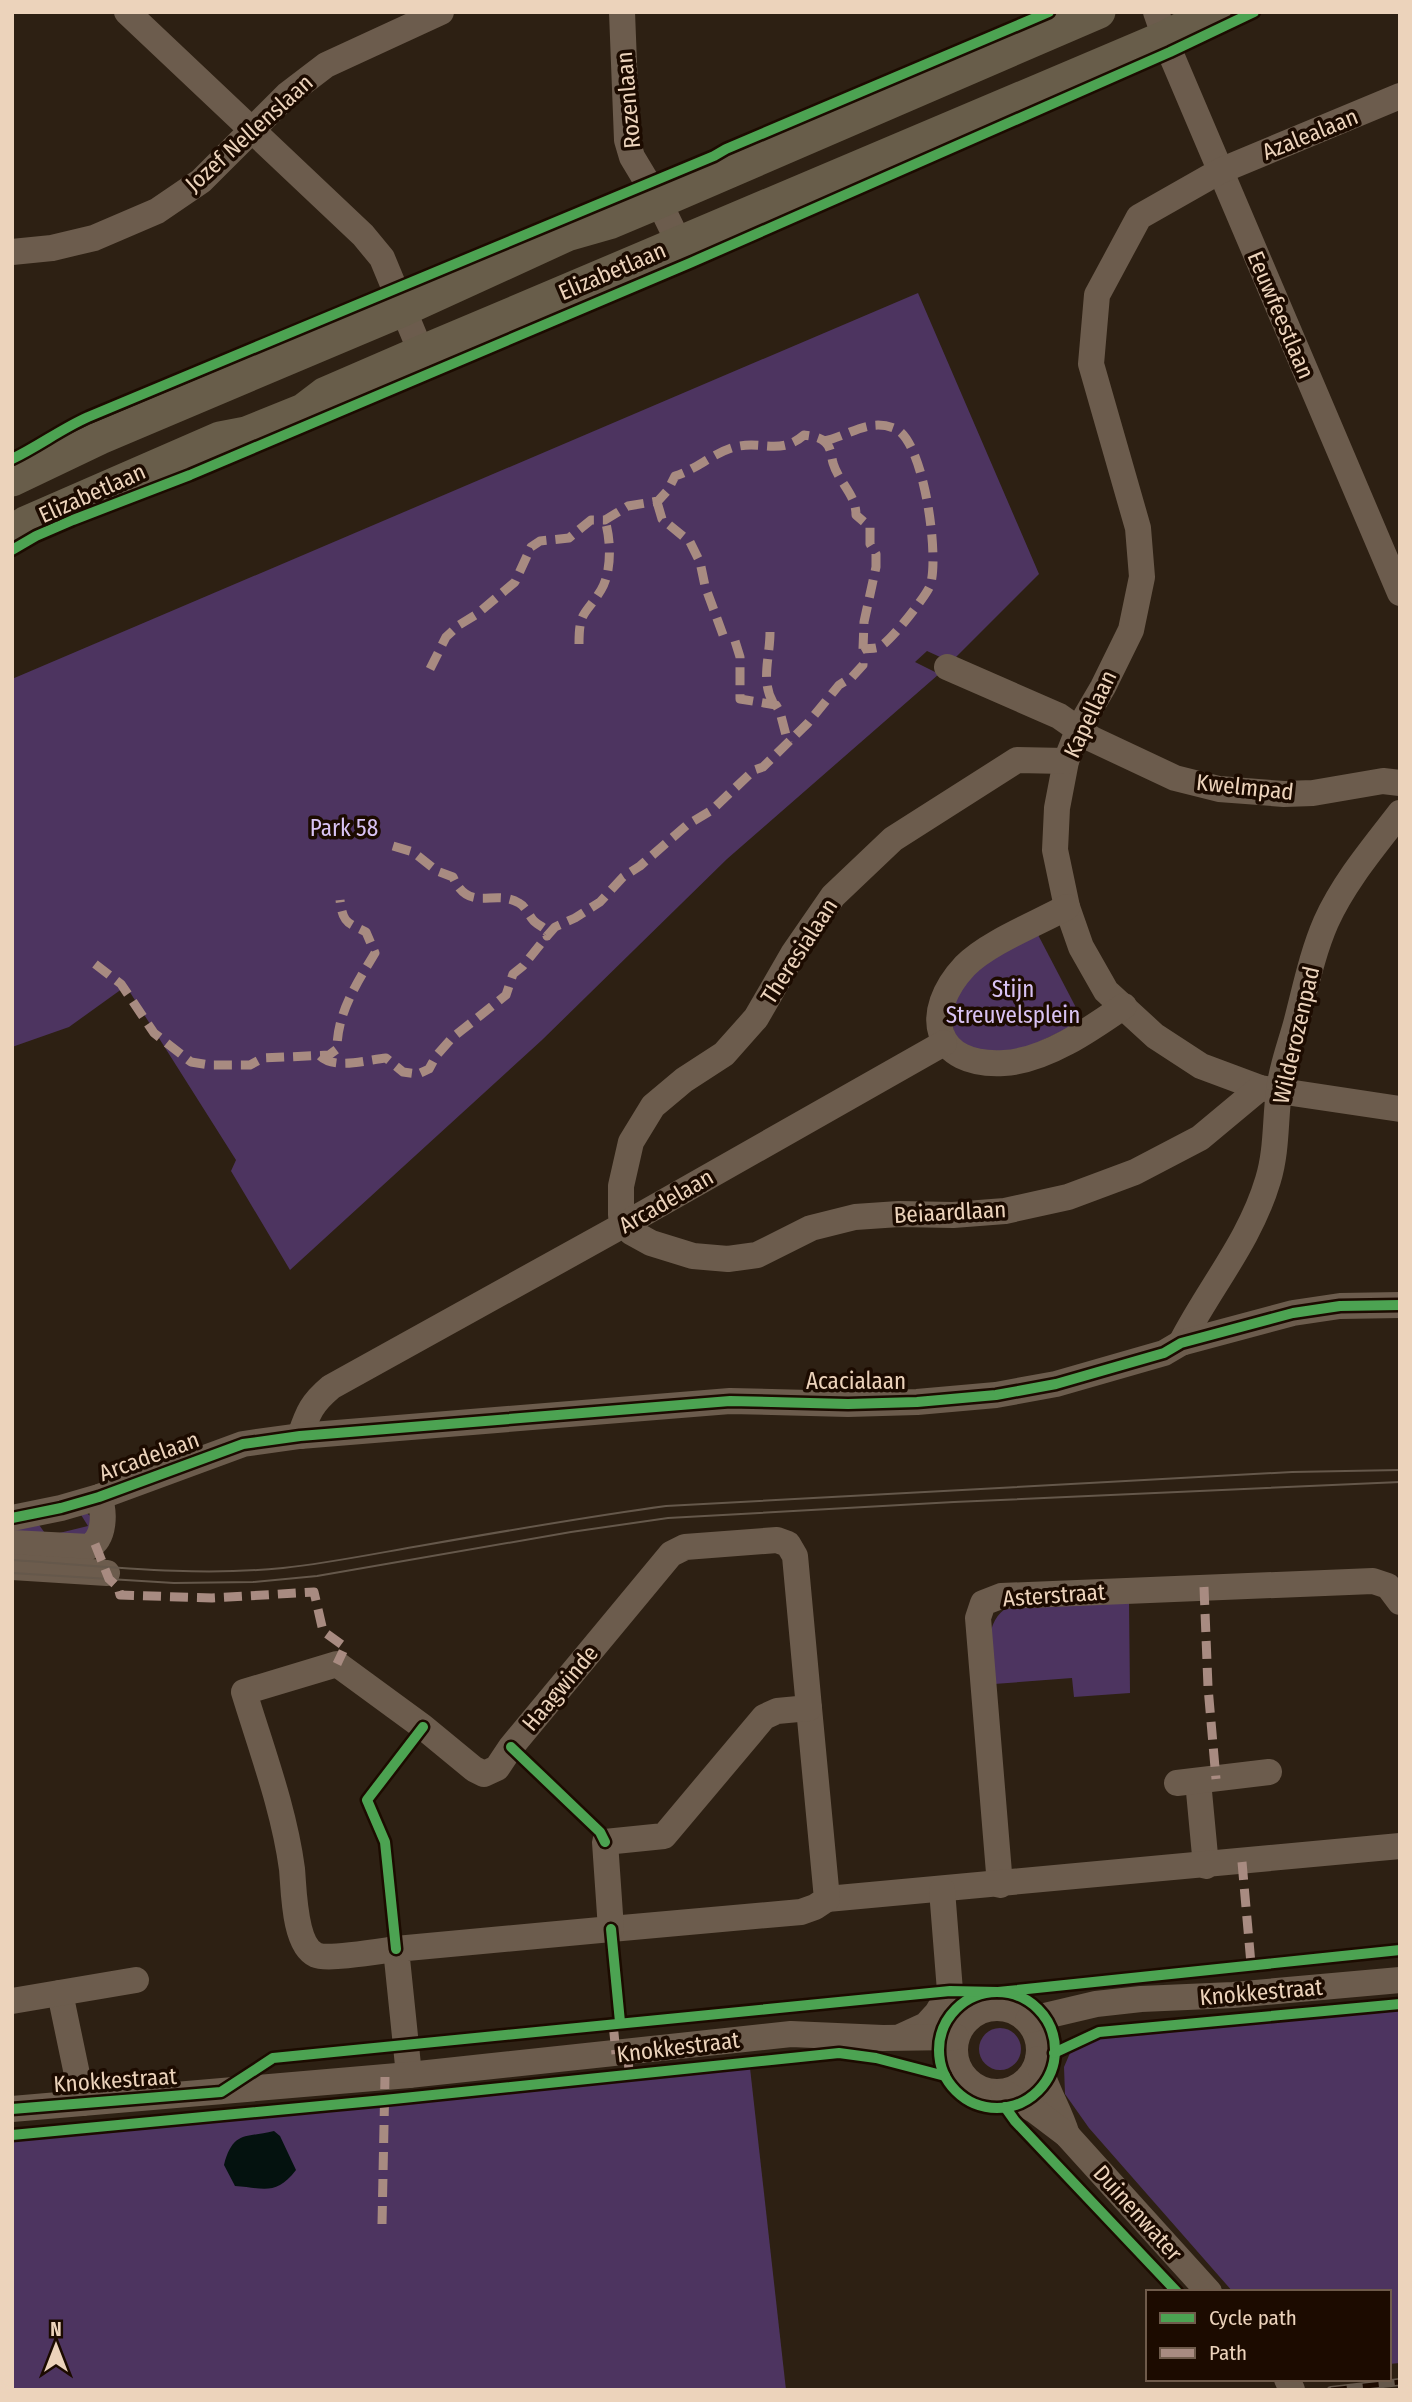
<svg xmlns="http://www.w3.org/2000/svg" width="1412" height="2402" font-family="'Fira Sans Condensed',sans-serif">
<style>
.green{fill:#4d3460}
.water{fill:#04120f}
.lines{fill:none;stroke-linecap:round;stroke-linejoin:round}
.minor{stroke:#6c5c4d;stroke-width:26}
.major{stroke:#685d4a;stroke-width:33}
.tram{stroke:#65584b;stroke-width:2}
.rail-casing{stroke:#65584b;stroke-width:8}
.rail{stroke:#1c0b00;stroke-width:5;stroke-dasharray:16;stroke-linecap:butt}
.quiet{stroke:#a88b81;stroke-width:9;stroke-dasharray:18 9;stroke-linecap:butt}
.cycleway-casing{stroke:#1c0b00;stroke-width:15}
.cycleway{stroke:#4ca352;stroke-width:10}
.labels{text-anchor:middle;stroke-width:7;stroke-linejoin:round;paint-order:stroke}
.street-label{font-size:23px;fill:#ecd3bb;stroke:#1c0b00}
.park-label{font-size:23px;fill:#d9c3f3;stroke:#1c0b00}
</style>
<rect width="100%" height="100%" fill="#2d2013"/>
<g class="green">
<polygon points="918,293 1039,574 951,662 927,651 915,662 939,674 727,859 542,1040 290,1270 231,1171 236,1160 126,986 69,1027 12,1047 12,679"/>
<polygon points="1036,931 1083,1021 1009,1056 957,1047 949,1007 968,973"/>
<path d="M78,1510C97,1514 100,1530 86,1541L12,1536V1526L37,1522L47,1536L88,1526Z"/>
<path d="M1129,1603L1130,1693L1074,1697L1072,1678L994,1684C992,1659 981,1627 1005,1609Z"/>
<polygon points="1400,2010 1400,2363 1389,2364 1389,2292 1233,2292 1089,2128 1065,2094 1064,2067 1070,2053 1100,2038"/>
<circle cx="1000" cy="2049" r="21"/>
<polygon points="750,2068 786,2390 12,2390 12,2139"/>
</g>
<path class="water" d="M274,2131L280,2136L296,2170C276,2196 264,2188 235,2186L224,2165C233,2130 247,2138 274,2131Z"/>
<g class="lines">
<g class="minor">
<polyline points="127,12 363,235 382,258 421,352"/>
<polyline points="622,12 627,140 632,157 659,202 679,243"/>
<polyline points="1156,12 1170,52 1400,593"/>
<polyline points="1400,96 1220,171 1139,217 1097,295 1091,364 1138,528 1142,577 1131,630 1103,687 1079,728 1066,761 1057,808 1055,850 1067,907 1081,947 1106,991 1155,1036 1201,1066 1260,1088 1400,1109"/>
<polyline points="12,252 52,248 94,238 157,211 201,181 288,94 326,65 441,12"/>
<polyline points="947,667 1059,716 1092,739 1175,778 1219,789 1284,794 1313,793 1383,781 1400,783"/>
<polyline points="1066,761 1017,760 893,839 833,896 793,954 756,1018 724,1054 684,1080 653,1106 631,1142 621,1186 621,1215 625,1224 631,1232 651,1243 693,1256 728,1259 757,1255 811,1228 855,1217 899,1214 953,1215 1005,1211 1068,1197 1135,1172 1200,1138 1260,1088"/>
<path d="M1067,907C1038,923 987,943 965,966C921,1013 933,1067 1004,1063C1045,1061 1091,1029 1124,1006"/>
<path d="M1181,1343C1209,1288 1250,1241 1268,1180C1277,1151 1275,1120 1279,1091C1281,1069 1290,1046 1296,1024C1305,990 1312,954 1326,922C1344,882 1373,848 1400,813"/>
<path d="M300,1436C308,1412 312,1403 331,1387L625,1224L944,1043"/>
<polyline points="12,1518 61,1508 99,1497 243,1444 300,1436 730,1401 848,1404 917,1402 996,1395 1056,1384 1164,1353 1181,1343 1293,1313 1340,1306 1400,1305"/>
<path d="M12,1543L89,1547C105,1538 105,1512 99,1497"/>
<polyline points="12,1567 107,1573"/>
<polyline points="1198,1781 1206,1866"/>
<polyline points="1177,1783 1269,1772"/>
<polyline points="1000,1885 978,1618 983,1603 1001,1596 1373,1581 1388,1586 1400,1602"/>
<polyline points="827,1899 1400,1846"/>
<polyline points="611,1929 801,1912 815,1907 827,1899 809,1708"/>
<path d="M396,1949L611,1929L605,1842L664,1836L764,1717L777,1711L809,1708L795,1556L788,1544L777,1540L685,1547L671,1554L511,1747L497,1768L484,1774L474,1769L423,1727L337,1664L244,1692C262,1751 284,1809 292,1869C294,1891 294,1945 316,1955C327,1960 381,1951 396,1949L409,2075"/>
<polyline points="60,1993 83,2103"/>
<polyline points="12,2001 136,1980"/>
<circle cx="997" cy="2050" r="42"/>
<polyline points="1028,2020 1096,2004 1141,1999 1233,1995 1400,1980"/>
<polyline points="902,2036 926,2025 937,2013 950,1991 942,1890"/>
<path d="M1038,2059C1043,2086 1059,2108 1067,2135"/>
<polyline points="1003,2092 1034,2110 1067,2135 1209,2292"/>
<polyline points="12,2109 409,2075 791,2034 883,2038 956,2037"/>
<polyline points="1287,2379 1292,2390"/>
</g>
<g class="major">
<polyline points="12,480 100,438 403,310 567,235 609,223 659,202 1099,12"/>
<polyline points="12,531 25,523 220,438 246,433 303,410 324,394 421,352 1165,37 1214,12"/>
</g>
<g class="tram">
<path d="M12,1560C102,1566 193,1577 283,1568C330,1563 378,1553 425,1545C505,1531 585,1517 666,1506L1292,1472L1400,1470"/>
<polyline points="12,1573 174,1583 253,1582 317,1576 571,1532 668,1518 954,1502 1400,1482"/>
</g>
<defs>
<polyline id="rail" points="1331,2390 1400,2382"/>
</defs>
<use href="#rail" class="rail-casing"/>
<use href="#rail" class="rail"/>
<g class="quiet">
<path d="M824,441C849,436 869,417 896,429C924,442 940,558 930,586C926,596 889,644 879,647C875,649 868,648 863,649"/>
<polyline points="657,502 662,519 690,542 700,562 705,586 726,643"/>
<path d="M770,632C770,658 760,682 774,704"/>
<polyline points="735,641 740,657 740,699 776,705 780,712 788,743"/>
<path d="M579,644C579,610 585,616 601,590C612,572 611,540 605,520"/>
<path d="M430,669L446,637L459,625L477,614L515,582L531,547L540,541L569,538L591,520H605L628,506L658,501L668,490L675,476C697,469 713,453 735,447C762,440 780,456 804,435C811,436 820,437 825,442C831,447 831,455 833,463C839,483 856,494 856,515L870,527V544L876,554V567L864,622L863,649L854,654"/>
<path d="M393,846L413,852L437,871L453,877C469,914 494,888 519,903C525,906 529,915 533,920C536,924 542,926 546,930L547,936L555,927L575,918L600,902L623,877L640,866L687,825L712,810L754,770L763,767L808,723L839,685L852,677L863,665V655"/>
<path d="M95,964L121,984L154,1033L191,1062L210,1065H250L263,1058L329,1055L337,1049C337,1013 357,983 375,953L366,932C346,922 343,923 340,900"/>
<path d="M320,1056C335,1070 366,1060 386,1058L403,1072L418,1074L429,1069L436,1056L452,1038L506,995L513,974L523,966L547,936"/>
<polyline points="95,1544 109,1579 118,1587 120,1595 212,1598 314,1592 323,1631 345,1647 337,1664"/>
<polyline points="1204,1587 1208,1687 1216,1779"/>
<polyline points="1242,1862 1251,1964"/>
<polyline points="613,2023 616,2054"/>
<polyline points="628,2053 629,2075"/>
<polyline points="382,2224 385,2077"/>
</g>
<defs>
<g id="cycleway">
<path d="M12,459C39,446 61,429 88,417L714,156L726,149L1049,12"/>
<polyline points="12,550 36,536 73,520 190,475 690,263 1170,52 1254,12"/>
<polyline points="12,1518 61,1508 99,1497 243,1444 300,1436 730,1401 848,1404 917,1402 996,1395 1056,1384 1164,1353 1181,1343 1293,1313 1340,1306 1400,1305"/>
<polyline points="511,1747 600,1832 605,1842"/>
<polyline points="611,1929 620,2022"/>
<polyline points="396,1949 385,1842 367,1800 423,1727"/>
<circle cx="997" cy="2050" r="58"/>
<polyline points="1054,2053 1099,2032 1400,2004"/>
<polyline points="1005,2107 1015,2121 1177,2292"/>
<polyline points="12,2109 221,2092 273,2058 950,1991 998,1992 1400,1950"/>
<polyline points="12,2135 384,2100 839,2053 876,2058 945,2076"/>
</g>
</defs>
<use href="#cycleway" class="cycleway-casing"/>
<use href="#cycleway" class="cycleway"/>
</g>
<g class="labels">
<g class="street-label">
<text transform="translate(628 100) rotate(-95)" y="8">Rozenlaan</text>
<text transform="translate(249 133) rotate(-42)" y="8">Jozef Nellenslaan</text>
<text transform="translate(1310 134) rotate(-22)" y="8">Azalealaan</text>
<text transform="translate(612 271) rotate(-23)" y="8">Elizabetlaan</text>
<text transform="translate(1281 315) rotate(67)" y="8">Eeuwfeestlaan</text>
<text transform="translate(92 493) rotate(-24)" y="8">Elizabetlaan</text>
<text transform="translate(1090 714) rotate(-65)" y="8">Kapellaan</text>
<text transform="translate(1245 787) rotate(6)" y="8">Kwelmpad</text>
<text transform="translate(799 951) rotate(-57)" y="8">Theresialaan</text>
<text transform="translate(1296 1035) rotate(-77)" y="8">Wilderozenpad</text>
<text transform="translate(666 1201) rotate(-30)" y="8">Arcadelaan</text>
<text transform="translate(950 1212) rotate(-3)" y="8">Beiaardlaan</text>
<text x="856" y="1389">Acacialaan</text>
<text transform="translate(149 1456) rotate(-20)" y="8">Arcadelaan</text>
<text transform="translate(1054 1595) rotate(-4)" y="8">Asterstraat</text>
<text transform="translate(560 1688) rotate(-50)" y="8">Haagwinde</text>
<text transform="translate(1261 1992) rotate(-5)" y="8">Knokkestraat</text>
<text transform="translate(678 2047) rotate(-7)" y="8">Knokkestraat</text>
<text transform="translate(115 2080) rotate(-4)" y="8">Knokkestraat</text>
<text transform="translate(1138 2213) rotate(48)" y="8">Duinenwater</text>
</g>
<g class="park-label">
<text x="344" y="836">Park 58</text>
<text x="1013" y="997">Stijn<tspan x="1013" dy="26">Streuvelsplein</tspan></text>
</g>
</g>
<rect width="1412" height="2402" fill="none" stroke="#ecd3bb" stroke-width="28"/>
<rect x="1146" y="2290" width="245" height="91" fill="#1c0b00" stroke="#6f5b4b" stroke-width="2"/>
<rect x="1160" y="2313" width="35" height="10" fill="#4ca352" stroke="#6f5b4b" stroke-width="2"/>
<text x="1209" y="2325" font-size="21" fill="#ecd3bb">Cycle path</text>
<rect x="1160" y="2348" width="35" height="10" fill="#a88b81" stroke="#6f5b4b" stroke-width="2"/>
<text x="1209" y="2360" font-size="21" fill="#ecd3bb">Path</text>
<g transform="translate(56 2346)" stroke="#1c0b00" stroke-width="5" paint-order="stroke">
<path d="M0-5L12 26L0 18L-12 26Z" fill="#ecd3bb"/>
<text y="-10" font-size="19" font-weight="bold" text-anchor="middle" fill="#ecd3bb">N</text>
</g>
</svg>
